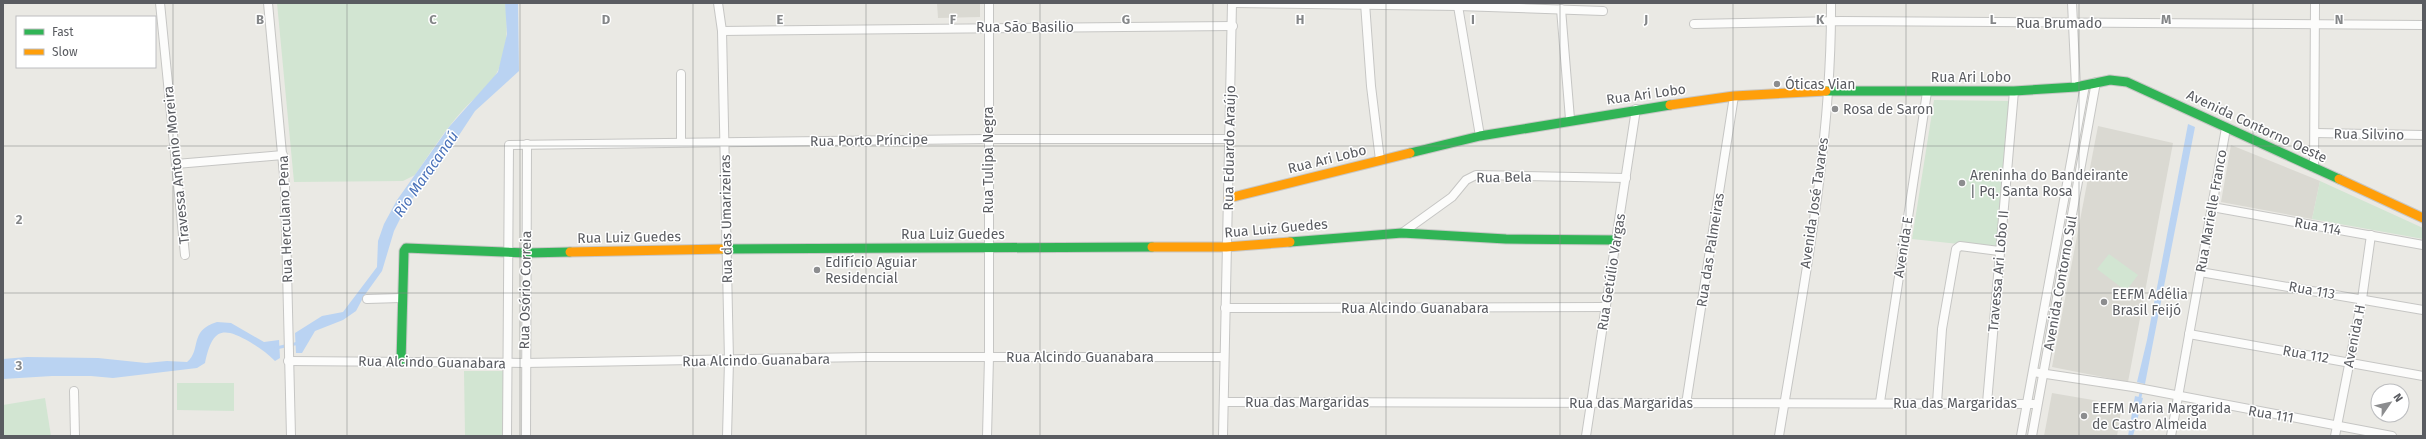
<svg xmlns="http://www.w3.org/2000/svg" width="2426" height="439" font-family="'Fira Sans',sans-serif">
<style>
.education{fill:#dad9d2}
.green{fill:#d2e5d2}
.water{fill:#bad3f2}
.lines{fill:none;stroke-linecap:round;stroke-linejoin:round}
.stream{stroke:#bad3f2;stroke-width:3}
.street-casing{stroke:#c6c6c4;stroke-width:10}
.fast-casing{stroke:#c7c6c5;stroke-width:11}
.slow-casing{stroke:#c7c6c5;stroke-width:11}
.street{stroke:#fcfcfb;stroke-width:8}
.fast{stroke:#30b455;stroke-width:9}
.slow{stroke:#ff9f0a;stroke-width:9}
.grid{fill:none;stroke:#848688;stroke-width:1;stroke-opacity:0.55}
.poi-dot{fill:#8c8d8f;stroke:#fff;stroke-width:1.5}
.labels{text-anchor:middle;stroke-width:3;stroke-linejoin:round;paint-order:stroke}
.street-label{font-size:14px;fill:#5a5c61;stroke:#fff}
.poi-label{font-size:14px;fill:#5a5c61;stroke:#fff;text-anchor:start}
.water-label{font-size:15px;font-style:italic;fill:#4a72b9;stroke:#fff}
.grid-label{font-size:13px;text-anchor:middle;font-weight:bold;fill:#848688;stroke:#fff;stroke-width:3;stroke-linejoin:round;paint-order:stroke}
</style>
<rect width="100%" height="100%" fill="#eae9e4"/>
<g class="education">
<polygon points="937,3 980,3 980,17 938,18"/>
<polygon points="2098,126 2173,143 2128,382 2052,367"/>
<polygon points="2231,145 2320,181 2312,219 2221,202"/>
<polygon points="2052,393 2122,405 2117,436 2044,436"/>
</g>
<g class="green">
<path d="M277,3H505C509,32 507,65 487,87C479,95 470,102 462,111C445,130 430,153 415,175L403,181L294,182Z"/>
<polygon points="1934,100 2011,101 1996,248 1912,239"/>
<polygon points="2320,181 2423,228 2423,239 2312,219"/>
<polygon points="2109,254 2138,275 2126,291 2097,269"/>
<polygon points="464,371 503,371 504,436 465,436"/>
<polygon points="177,383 234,383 234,411 177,410"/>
<polygon points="45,398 51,436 3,436 3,405"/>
</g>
<g class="water">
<polygon points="505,3 518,3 519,71 475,111 446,155 406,207 394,231 382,271 364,296 356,311 343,320 315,331 302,353 296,353 295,333 322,316 343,312 377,267 378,241 384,224 397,200 449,127 498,72 507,34"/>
<polygon points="2188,124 2195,127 2145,384 2137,382 2147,340"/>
<path d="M217,322L231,323L264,342L279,340L280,358L275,361C267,353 260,348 250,342C221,325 212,330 205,363L197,368L113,378L91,376H52L3,379V359L27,357L98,358L146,363L167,361L187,362C202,350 188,331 217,322Z"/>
<polygon points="2135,396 2143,398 2133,436 2128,436"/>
</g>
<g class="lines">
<g class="stream">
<polyline points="276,348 299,343"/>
<polyline points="2139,401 2142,389"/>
</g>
<defs>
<g id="street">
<polyline points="160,3 185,255"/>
<polyline points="268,3 285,186 291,436"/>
<polyline points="718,3 722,31 729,361 727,436"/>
<polyline points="1236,3 1458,6 1603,11"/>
<polyline points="1365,3 1371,86 1380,160"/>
<polyline points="2072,3 2076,87"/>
<polyline points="1458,6 1480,136"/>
<polyline points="1561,9 1570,119"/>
<polyline points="1694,24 1841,21 2423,25"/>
<polyline points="722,31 1233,26"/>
<polyline points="681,74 681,142"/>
<polyline points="2315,133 2423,135"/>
<polyline points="176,164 283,155"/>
<polyline points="2314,168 2315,3"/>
<polyline points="2212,207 2423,245"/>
<polyline points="1402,233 1452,197 1466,180 1476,175 1626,178"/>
<polyline points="2200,272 2423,310"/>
<polyline points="367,299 401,298"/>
<polyline points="1225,308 1606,307"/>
<polyline points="2189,334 2423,376"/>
<polyline points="288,361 525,363 866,357 1224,357"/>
<polyline points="2033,372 2133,387 2392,436"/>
<polyline points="74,391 75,436"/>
<polyline points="1224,402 2037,404"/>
<polyline points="1880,402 1927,92"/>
<polyline points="1937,403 1942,329 1956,249 1960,246 1999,251"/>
<polyline points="1987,403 2014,91"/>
<polyline points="1686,404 1734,96"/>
<polyline points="507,436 509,145 988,139 1229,139"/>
<polyline points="526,436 527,144"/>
<polyline points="987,436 989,357 989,3"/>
<polyline points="1223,436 1232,3"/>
<polyline points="1586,436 1636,109"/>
<path d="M1779,436C1802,295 1832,146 1831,3"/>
<polyline points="2021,436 2085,85"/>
<polyline points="2032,436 2096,82"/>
<polyline points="2171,436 2226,128"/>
<polyline points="2335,436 2362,299 2371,235"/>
</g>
<g id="fast">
<polyline points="1826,91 2014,91 2076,87 2110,80 2127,82 2339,179"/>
<polyline points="1410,153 1480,136 1670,105"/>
<polyline points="1290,242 1402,233 1506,239 1615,240"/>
<polyline points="723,249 1152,247"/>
<polyline points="401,362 404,251 406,248 527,253 570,252"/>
</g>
<g id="slow">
<polyline points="1670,105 1734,96 1826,91"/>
<polyline points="2339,179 2423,218"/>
<polyline points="1229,198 1410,153"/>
<polyline points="1152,247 1226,247 1290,242"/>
<polyline points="570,252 723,249"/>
</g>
</defs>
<use href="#street" class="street-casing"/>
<use href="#fast" class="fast-casing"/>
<use href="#slow" class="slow-casing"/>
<use href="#street" class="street"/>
<use href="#fast" class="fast"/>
<use href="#slow" class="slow"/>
</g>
<path class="grid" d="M173,3V436M347,3V436M520,3V436M693,3V436M866,3V436M1040,3V436M1213,3V436M1386,3V436M1560,3V436M1733,3V436M1906,3V436M2079,3V436M2253,3V436M3,146H2423M3,293H2423"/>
<g class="poi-dot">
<circle cx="1777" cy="84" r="4"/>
<circle cx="1835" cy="109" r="4"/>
<circle cx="1962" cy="183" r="4"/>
<circle cx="817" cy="270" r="4"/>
<circle cx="2104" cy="302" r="4"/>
<circle cx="2084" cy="416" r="4"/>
</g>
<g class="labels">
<g class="street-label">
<text x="2059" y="28">Rua Brumado</text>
<text x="1025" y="32">Rua São Basilio</text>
<text x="1971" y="82">Rua Ari Lobo</text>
<text transform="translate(1646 94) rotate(-8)" y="5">Rua Ari Lobo</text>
<text transform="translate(2257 126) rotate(25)" y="5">Avenida Contorno Oeste</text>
<text transform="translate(2369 134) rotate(1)" y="5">Rua Silvino</text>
<text transform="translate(869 140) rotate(-1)" y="5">Rua Porto Príncipe</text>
<text transform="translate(1229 148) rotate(-89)" y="5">Rua Eduardo Araújo</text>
<text transform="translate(1327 159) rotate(-14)" y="5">Rua Ari Lobo</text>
<text transform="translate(988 160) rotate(-90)" y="5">Rua Tulipa Negra</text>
<text transform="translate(176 165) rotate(-96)" y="5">Travessa Antonio Moreira</text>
<text transform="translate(1504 177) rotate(-1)" y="5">Rua Bela</text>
<text transform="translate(1814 203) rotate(-82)" y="5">Avenida José Tavares</text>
<text transform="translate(2211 211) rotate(-80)" y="5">Rua Marielle Franco</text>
<text transform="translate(285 219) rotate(-92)" y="5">Rua Herculano Pena</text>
<text transform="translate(726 219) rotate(-91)" y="5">Rua das Umarizeiras</text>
<text transform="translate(2318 226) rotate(10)" y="5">Rua 114</text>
<text transform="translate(1276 228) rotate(-5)" y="5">Rua Luiz Guedes</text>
<text x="953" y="239">Rua Luiz Guedes</text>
<text transform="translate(629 237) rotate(-1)" y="5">Rua Luiz Guedes</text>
<text transform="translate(1903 247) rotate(-81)" y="5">Avenida E</text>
<text transform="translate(1710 250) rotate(-81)" y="5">Rua das Palmeiras</text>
<text transform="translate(1998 271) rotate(-85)" y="5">Travessa Ari Lobo II</text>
<text transform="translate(1611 272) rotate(-81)" y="5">Rua Getúlio Vargas</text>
<text transform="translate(2060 283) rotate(-80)" y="5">Avenida Contorno Sul</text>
<text transform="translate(525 290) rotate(-89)" y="5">Rua Osório Correia</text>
<text transform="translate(2312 290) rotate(10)" y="5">Rua 113</text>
<text x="1415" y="313">Rua Alcindo Guanabara</text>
<text transform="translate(2354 336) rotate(-79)" y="5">Avenida H</text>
<text transform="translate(2306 354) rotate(10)" y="5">Rua 112</text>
<text x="1080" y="362">Rua Alcindo Guanabara</text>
<text transform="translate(756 360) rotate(-1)" y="5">Rua Alcindo Guanabara</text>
<text transform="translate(432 362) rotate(1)" y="5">Rua Alcindo Guanabara</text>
<text x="1307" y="407">Rua das Margaridas</text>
<text x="1631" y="408">Rua das Margaridas</text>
<text x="1955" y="408">Rua das Margaridas</text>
<text transform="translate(2271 414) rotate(10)" y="5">Rua 111</text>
</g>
<g class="poi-label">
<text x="1785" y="89">Óticas Vian</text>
<text x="1843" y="114">Rosa de Saron</text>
<text x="1970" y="180">Areninha do Bandeirante<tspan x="1970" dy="16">| Pq. Santa Rosa</tspan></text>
<text x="825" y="267">Edifício Aguiar<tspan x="825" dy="16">Residencial</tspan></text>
<text x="2112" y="299">EEFM Adélia<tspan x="2112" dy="16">Brasil Feijó</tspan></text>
<text x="2092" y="413">EEFM Maria Margarida<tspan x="2092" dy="16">de Castro Almeida</tspan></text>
</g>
<g class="water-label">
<text transform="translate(426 174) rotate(-55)" y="5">Rio Maracanaú</text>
</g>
</g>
<g class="grid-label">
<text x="260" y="24">B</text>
<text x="433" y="24">C</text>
<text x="606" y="24">D</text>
<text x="780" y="24">E</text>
<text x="953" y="24">F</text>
<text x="1126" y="24">G</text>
<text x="1300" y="24">H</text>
<text x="1473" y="24">I</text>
<text x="1646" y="24">J</text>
<text x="1820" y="24">K</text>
<text x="1993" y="24">L</text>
<text x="2166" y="24">M</text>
<text x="2339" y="24">N</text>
<text x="19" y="224">2</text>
<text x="19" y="370">3</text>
</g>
<rect width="2426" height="439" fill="none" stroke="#5a5c61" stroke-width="8"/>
<rect x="16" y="16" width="140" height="52" fill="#ffffff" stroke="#bdbec0"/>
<rect x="24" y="29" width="20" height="6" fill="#30b455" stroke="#bdbec0"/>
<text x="52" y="36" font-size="12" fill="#5a5c61">Fast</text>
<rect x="24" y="49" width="20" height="6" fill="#ff9f0a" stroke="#bdbec0"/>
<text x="52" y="56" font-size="12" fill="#5a5c61">Slow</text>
<g transform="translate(2390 403) rotate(56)"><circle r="19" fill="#ffffff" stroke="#bdbec0"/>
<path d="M0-3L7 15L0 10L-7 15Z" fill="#8c8d8f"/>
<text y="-6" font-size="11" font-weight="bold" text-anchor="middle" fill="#5a5c61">N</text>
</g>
</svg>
